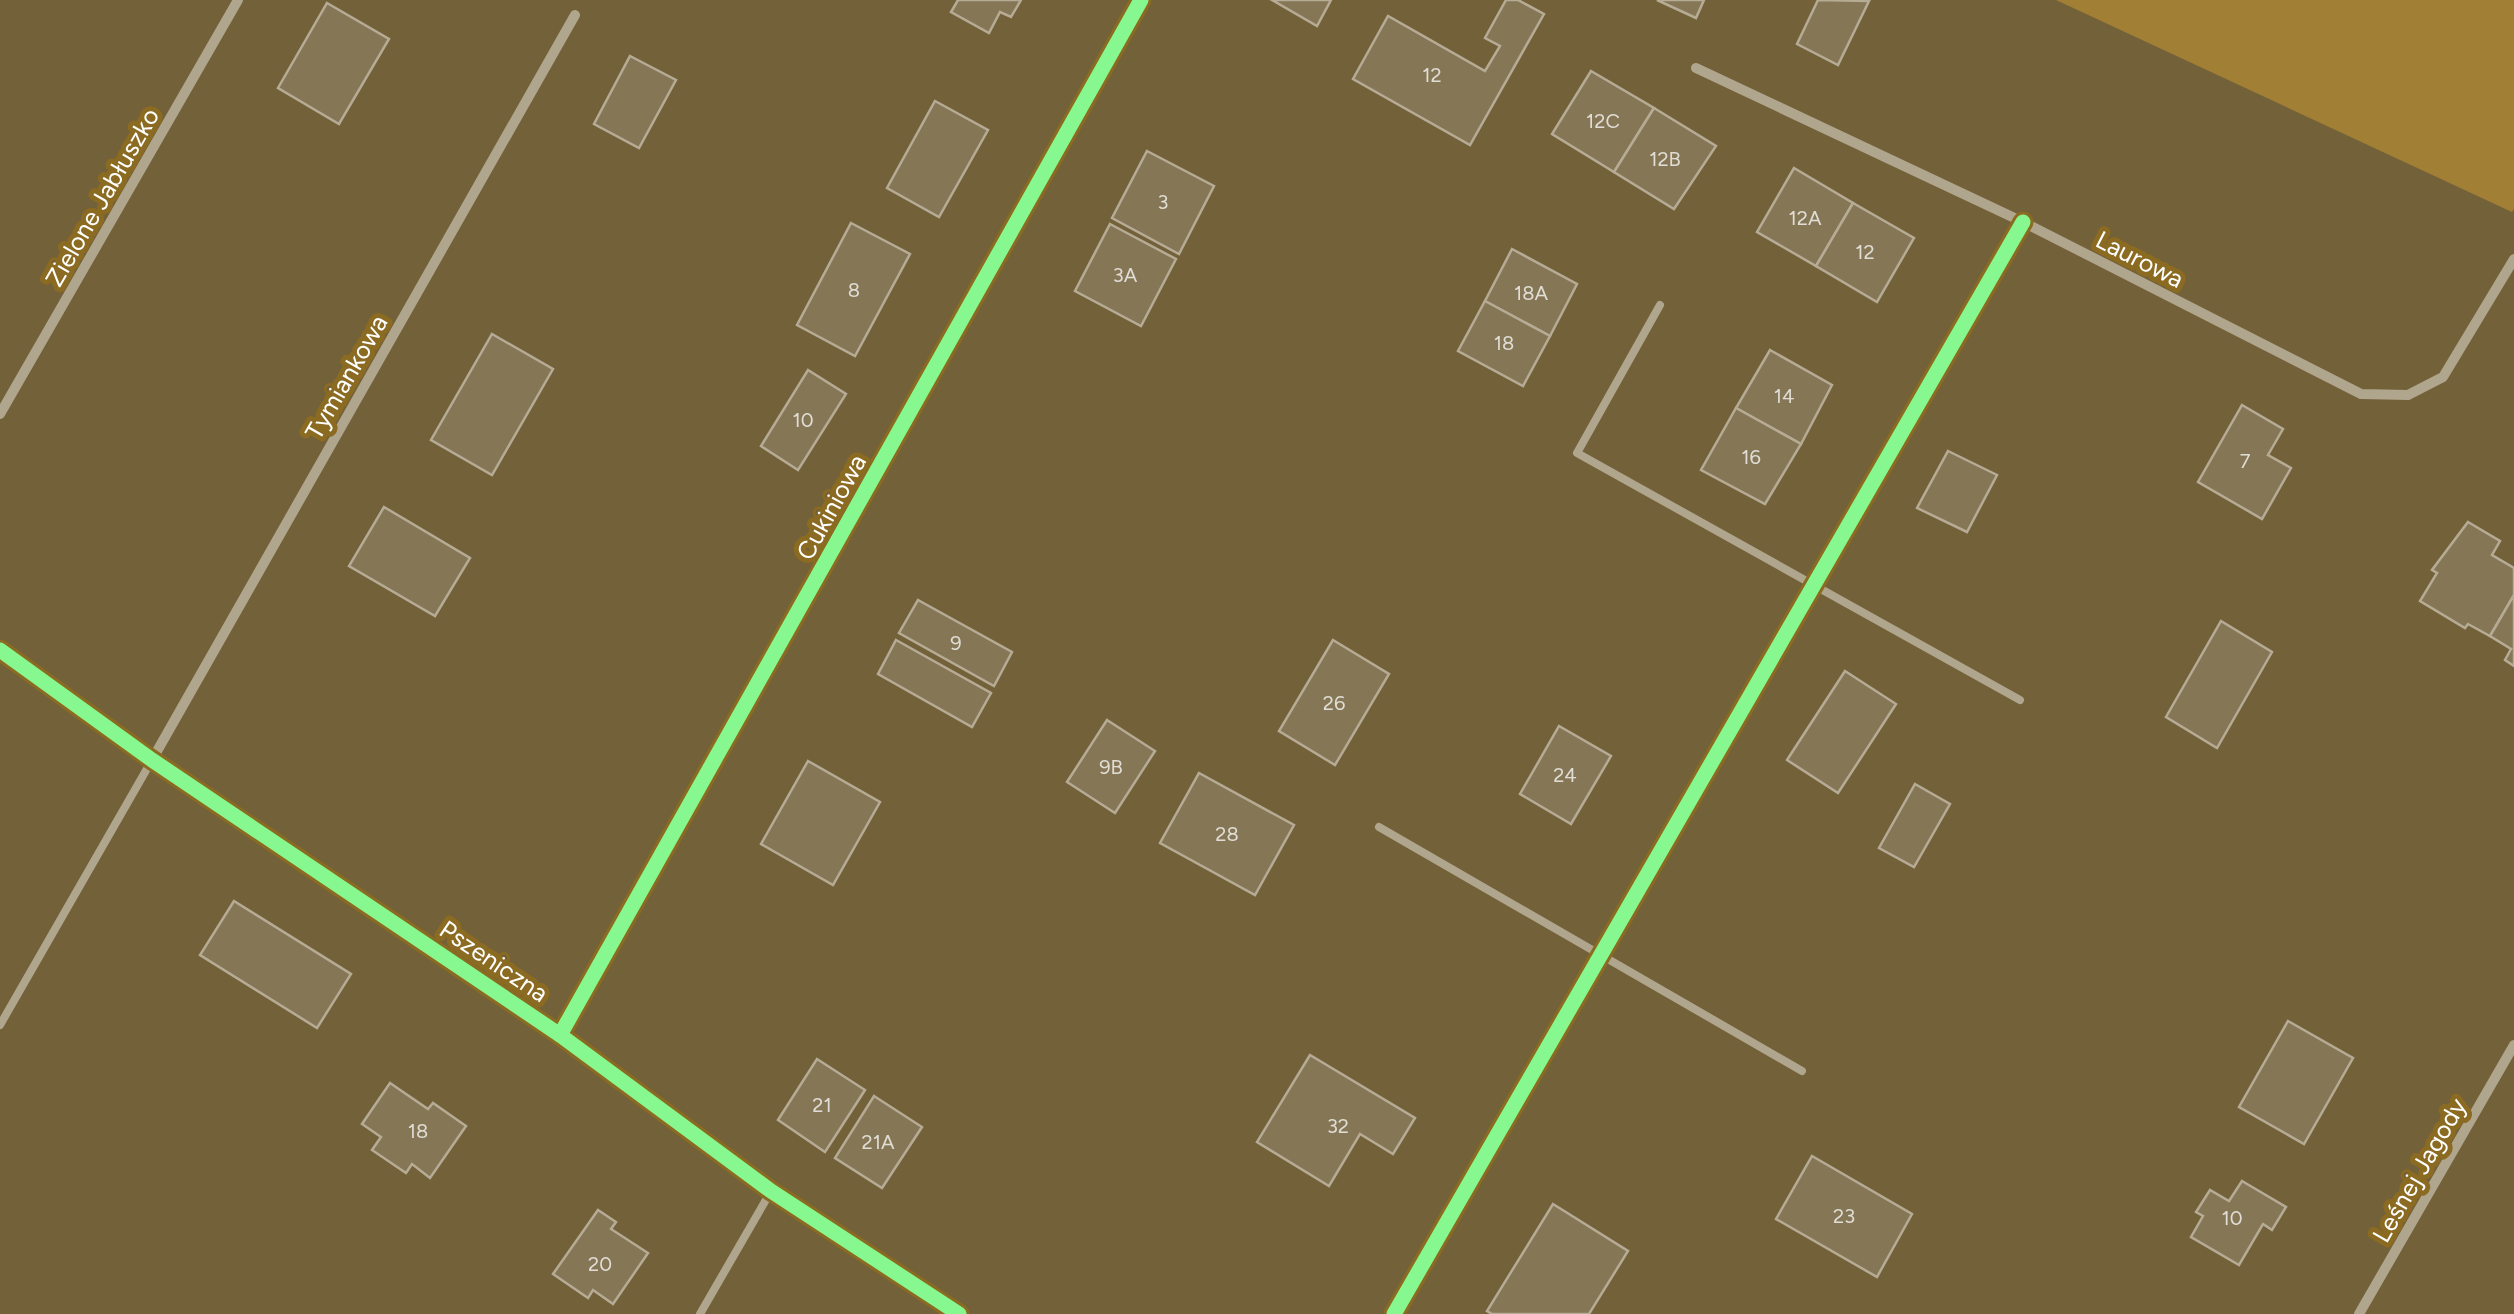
<svg xmlns="http://www.w3.org/2000/svg" width="2514" height="1314" font-family="Figtree,sans-serif">
<style>
.green{fill:#a17f35}
.building{fill:#857656;stroke:#b6ab94;stroke-width:2.5}
.lines{fill:none;stroke-linecap:round;stroke-linejoin:round}
.service{stroke:#b0a58d;stroke-width:8}
.minor{stroke:#b0a58d;stroke-width:10}
.cycleway-casing{stroke:#8b6b21;stroke-width:21}
.cycleway{stroke:#87f88f;stroke-width:15}
.labels{text-anchor:middle;stroke-width:10;stroke-linejoin:round;paint-order:stroke}
.number-label{font-size:20px;fill:#e0ddd5}
.street-label{font-size:25px;fill:#fff;stroke:#8b6b21}
</style>
<rect width="100%" height="100%" fill="#736139"/>
<polygon class="green" points="2056,0 2514,0 2514,209 2512,212"/>
<g class="building">
<polygon points="958,0 1021,0 1011,17 1000,12 989,33 951,12"/>
<polygon points="1272,0 1331,0 1317,26"/>
<polygon points="1506,0 1518,0 1544,14 1470,145 1353,79 1388,16 1485,71 1500,46 1485,38"/>
<polygon points="1657,0 1704,0 1696,18"/>
<polygon points="1818,0 1869,1 1838,65 1797,44"/>
<polygon points="327,3 389,39 339,124 278,88"/>
<polygon points="630,56 676,80 639,148 594,124"/>
<polygon points="1591,71 1654,108 1614,172 1552,134"/>
<polygon points="935,101 988,130 939,217 887,188"/>
<polygon points="1654,108 1716,146 1674,209 1614,172"/>
<polygon points="1147,151 1214,186 1179,254 1112,218"/>
<polygon points="1794,168 1853,203 1816,266 1757,232"/>
<polygon points="1853,203 1914,238 1877,302 1816,266"/>
<polygon points="851,223 910,254 855,356 797,325"/>
<polygon points="1110,224 1176,259 1141,326 1075,291"/>
<polygon points="1512,249 1577,284 1550,336 1485,301"/>
<polygon points="1485,301 1550,336 1523,386 1458,351"/>
<polygon points="492,334 553,369 492,475 431,440"/>
<polygon points="1770,350 1832,385 1801,444 1736,408"/>
<polygon points="808,370 846,394 798,470 761,446"/>
<polygon points="2242,405 2283,429 2268,455 2291,468 2262,519 2198,482"/>
<polygon points="1736,408 1801,444 1765,504 1701,470"/>
<polygon points="1948,451 1997,475 1967,532 1917,508"/>
<polygon points="384,507 470,558 435,616 349,566"/>
<polygon points="2468,522 2500,541 2492,555 2514,568 2514,595 2490,636 2468,624 2465,628 2420,601 2437,573 2432,570"/>
<polygon points="2514,595 2514,666 2505,660 2511,649 2490,636"/>
<polygon points="918,600 1012,652 994,686 899,633"/>
<polygon points="2221,621 2272,652 2217,748 2166,717"/>
<polygon points="896,640 991,693 972,727 878,674"/>
<polygon points="1333,640 1389,674 1335,765 1279,731"/>
<polygon points="1845,671 1896,704 1838,793 1787,760"/>
<polygon points="1107,720 1155,751 1115,813 1067,782"/>
<polygon points="1559,726 1611,756 1571,824 1520,794"/>
<polygon points="808,761 880,802 833,885 761,844"/>
<polygon points="1199,773 1294,825 1255,895 1160,843"/>
<polygon points="1915,784 1950,804 1914,867 1879,848"/>
<polygon points="234,901 351,974 317,1028 200,955"/>
<polygon points="2288,1021 2353,1058 2304,1144 2239,1107"/>
<polygon points="1310,1055 1415,1118 1393,1154 1360,1134 1329,1186 1257,1142"/>
<polygon points="817,1059 865,1090 825,1152 778,1120"/>
<polygon points="390,1083 428,1109 433,1103 466,1126 430,1178 412,1164 406,1173 372,1150 381,1137 362,1124"/>
<polygon points="874,1096 922,1127 882,1188 835,1158"/>
<polygon points="1812,1156 1912,1214 1877,1277 1776,1219"/>
<polygon points="2242,1181 2286,1207 2272,1230 2263,1224 2239,1265 2191,1237 2203,1216 2196,1212 2210,1190 2229,1201"/>
<polygon points="1553,1204 1628,1251 1589,1314 1492,1314 1487,1311"/>
<polygon points="598,1210 616,1222 611,1229 648,1253 613,1304 593,1290 588,1298 553,1274"/>
</g>
<g class="lines">
<g class="service">
<polyline points="1660,305 1577,453 2020,700"/>
<polyline points="1379,827 1802,1071"/>
<polyline points="0,1025 152,760"/>
<polyline points="700,1314 771,1191"/>
</g>
<g class="minor">
<polyline points="1696,68 2023,222 2361,394 2408,395 2443,377 2514,259"/>
<polyline points="0,414 238,0"/>
<polyline points="0,650 152,760 560,1035 771,1191 959,1314"/>
<polyline points="152,760 575,15"/>
<polyline points="560,1035 1141,0"/>
<polyline points="1394,1314 2023,222"/>
<polyline points="2359,1314 2514,1045"/>
</g>
<defs>
<g id="cycleway">
<polyline points="0,650 152,760 560,1035 771,1191 959,1314"/>
<polyline points="560,1035 1141,0"/>
<polyline points="1394,1314 2023,222"/>
</g>
</defs>
<use href="#cycleway" class="cycleway-casing"/>
<use href="#cycleway" class="cycleway"/>
</g>
<g class="labels">
<g class="number-label">
<text x="1432" y="82">12</text>
<text x="1603" y="128">12C</text>
<text x="1665" y="166">12B</text>
<text x="1163" y="209">3</text>
<text x="1805" y="225">12A</text>
<text x="1865" y="259">12</text>
<text x="1125" y="282">3A</text>
<text x="854" y="297">8</text>
<text x="1531" y="300">18A</text>
<text x="1504" y="350">18</text>
<text x="1784" y="403">14</text>
<text x="803" y="427">10</text>
<text x="1751" y="464">16</text>
<text x="2245" y="468">7</text>
<text x="956" y="650">9</text>
<text x="1334" y="710">26</text>
<text x="1111" y="774">9B</text>
<text x="1565" y="782">24</text>
<text x="1227" y="841">28</text>
<text x="822" y="1112">21</text>
<text x="1338" y="1133">32</text>
<text x="418" y="1138">18</text>
<text x="878" y="1149">21A</text>
<text x="1844" y="1223">23</text>
<text x="2232" y="1225">10</text>
<text x="600" y="1271">20</text>
</g>
<g class="street-label">
<text transform="translate(102 197) rotate(-60)" y="9">Zielone Jabłuszko</text>
<text transform="translate(2140 259) rotate(27)" y="9">Laurowa</text>
<text transform="translate(346 377) rotate(-60)" y="9">Tymiankowa</text>
<text transform="translate(831 507) rotate(-61)" y="9">Cukiniowa</text>
<text transform="translate(494 961) rotate(34)" y="9">Pszeniczna</text>
<text transform="translate(2419 1170) rotate(-60)" y="9">Leśnej Jagody</text>
</g>
</g>
</svg>
